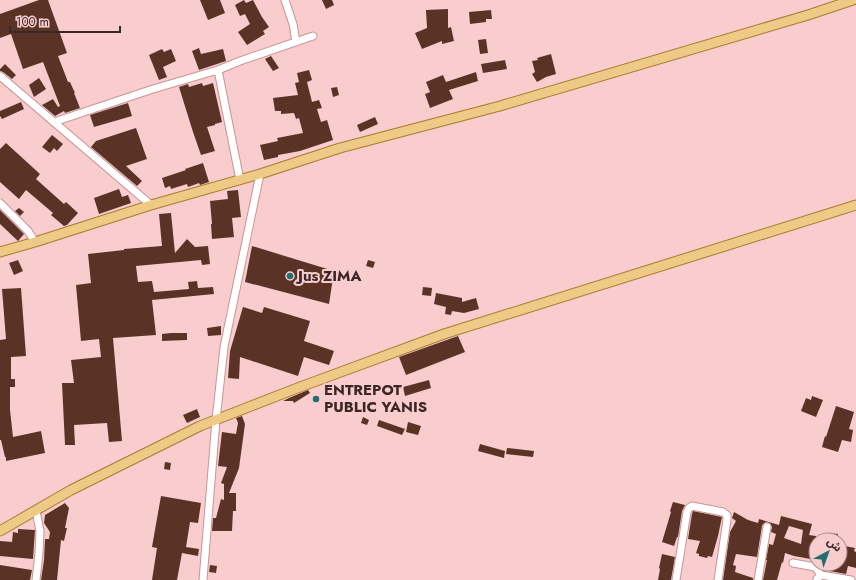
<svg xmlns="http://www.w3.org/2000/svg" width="856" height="580" font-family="Jost,'Noto Sans Arabic',sans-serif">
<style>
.building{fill:#5a3326;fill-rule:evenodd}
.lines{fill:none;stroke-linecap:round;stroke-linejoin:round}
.minor-casing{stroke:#c89596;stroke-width:9}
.major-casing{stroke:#a87a30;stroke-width:11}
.minor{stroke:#fff;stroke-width:7}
.major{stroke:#eeca86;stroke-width:9}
.poi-dot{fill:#216d70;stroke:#f9cdcd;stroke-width:1.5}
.labels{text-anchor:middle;stroke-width:4;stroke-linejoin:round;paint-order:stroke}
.poi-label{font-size:15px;font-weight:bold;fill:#3b2727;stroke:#f9cdcd;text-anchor:start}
</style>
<rect width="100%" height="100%" fill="#f9cdcd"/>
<g class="building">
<polygon points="39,0 48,0 67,53 58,56 68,82 70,82 75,93 74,93 80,108 65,113 64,111 55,116 42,105 53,99 58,107 60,106 43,62 23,69 11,34 0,38 0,14"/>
<polygon points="200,0 220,0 225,13 208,20"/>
<polygon points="244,0 246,3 253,0 262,17 269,27 263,31 265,34 247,45 238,32 250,24 245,14 240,16 235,5"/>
<polygon points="322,0 332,0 334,5 326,9"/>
<polygon points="448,9 448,28 451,27 454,41 442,44 442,41 422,49 415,33 427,28 426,10"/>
<polygon points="491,10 492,19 486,19 486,22 470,24 469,12"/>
<polygon points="486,39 488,53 480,54 478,40"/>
<polygon points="199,48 201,54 223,49 226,61 199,70 192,51"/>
<polygon points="162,49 164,52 171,49 176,61 163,67 167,77 159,80 149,55"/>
<polygon points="551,54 556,74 546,77 537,82 532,74 535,72 532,61 538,60 537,58"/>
<polygon points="271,56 279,68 273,71 265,59"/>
<polygon points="505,60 507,69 483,73 481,64"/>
<polygon points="5,64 16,75 12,79 3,72 0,71 0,69"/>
<polygon points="309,70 312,80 307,82 312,102 319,100 322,108 317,109 321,122 327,120 333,140 300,151 278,155 278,157 264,160 260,145 278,141 277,138 303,133 299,118 296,119 294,113 281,114 281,111 275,111 273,98 298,95 295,83 299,82 297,73"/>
<polygon points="476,72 478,81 449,90 453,99 430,108 425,94 430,92 426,82 443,75 446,82"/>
<polygon points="39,78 46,89 34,97 29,85"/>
<polygon points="202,83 203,86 213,83 222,122 215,124 215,125 207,127 215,151 201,155 193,132 179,87 188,84 189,87"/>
<polygon points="337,87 339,95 333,97 331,88"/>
<polygon points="21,102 24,109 2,119 0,116 0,111"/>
<polygon points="128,103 132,116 94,127 90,115"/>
<polygon points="375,117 378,124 360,132 357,125"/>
<polygon points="136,128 147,159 126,166 142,181 137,186 91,147 96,141"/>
<polygon points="52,135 63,144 57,151 54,148 50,153 42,147"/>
<polygon points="6,143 40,174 36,179 64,204 66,202 78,213 67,225 64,226 51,215 53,213 26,190 19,199 0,182 0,149"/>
<polygon points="203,163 209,182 200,185 199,183 188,187 187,184 171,189 170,186 165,188 162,178 186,170 185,169"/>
<polygon points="119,189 122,197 128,195 131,203 99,214 94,198"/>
<polygon points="238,190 241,217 232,218 234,237 212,239 211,224 212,224 210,201 228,199 227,191"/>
<polygon points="19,208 24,212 20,216 15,211"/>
<polygon points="0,210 24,234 18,241 0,224"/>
<polygon points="171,213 175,253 187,239 195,247 208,246 210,264 202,265 201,260 136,266 138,282 152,281 154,292 189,289 188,282 197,281 198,288 213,287 214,294 152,300 156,335 113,338 122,441 109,442 107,423 74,425 75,445 65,445 62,383 74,383 71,360 101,357 99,339 81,341 76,285 91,283 88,254 124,250 124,249 162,246 159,214"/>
<polygon points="252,246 334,271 329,304 245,282"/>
<polygon points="18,260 23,271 14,275 9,263"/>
<polygon points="368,260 375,262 373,268 366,266"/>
<polygon points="423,287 432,288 431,296 422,295"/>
<polygon points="21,288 26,356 11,357 11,379 15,379 15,387 10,387 10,410 13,437 41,431 45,453 6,461 6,457 5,457 1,440 0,440 0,340 6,339 2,289"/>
<polygon points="436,293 462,298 462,302 476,298 479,309 464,313 452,311 451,315 445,314 446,307 434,304"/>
<polygon points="243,307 262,313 264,307 310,321 304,341 334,351 329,365 304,357 298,376 240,357 239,379 228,378 230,351"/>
<polygon points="221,326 221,335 208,336 207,328"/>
<polygon points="171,333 187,333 187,340 162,341 162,334"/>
<polygon points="458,336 465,352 406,375 399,357"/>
<polygon points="429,380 431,388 405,396 403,387"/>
<polygon points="308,390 310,393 294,403 293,401 283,401 289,398"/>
<polygon points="812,396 823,400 816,417 801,411 806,398 811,400"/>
<polygon points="836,406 854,412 849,429 853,430 851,442 842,440 838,452 822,447 825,436 826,437"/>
<polygon points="197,409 200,417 187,423 183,415"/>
<polygon points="242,416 245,424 239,468 229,493 236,493 236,511 233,511 232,531 212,531 213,518 216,518 221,499 224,500 224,484 221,483 227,467 218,466 222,432 236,434 238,423 236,418"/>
<polygon points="363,417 369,420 367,425 361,423"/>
<polygon points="379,420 405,429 402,435 377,426"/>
<polygon points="408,422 421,426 418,435 406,432"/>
<polygon points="480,444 505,451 504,458 478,451"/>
<polygon points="507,448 534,451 533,457 506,454"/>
<polygon points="165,462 171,463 170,470 164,469"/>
<polygon points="161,496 201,503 198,523 190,522 186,547 199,549 198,556 182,553 177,580 152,580 157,548 152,547"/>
<polygon points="673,502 685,505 682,511 678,537 677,537 674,546 662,542 671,512 670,511"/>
<polygon points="65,503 69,508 65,528 67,528 64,541 61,540 57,580 41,580 44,560 45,539 49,539 50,532 44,523 45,515"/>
<polygon points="693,511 722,517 718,536 712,557 708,556 707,558 699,556 699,554 696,553 700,541 688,539 692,514"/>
<path d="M734,512L748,520L758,523L759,519L779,525L781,516L812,524L809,535L816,536V560L794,556L785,553L783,563L782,562L777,580H763L767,560H766L769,544L773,545L776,534L771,532L772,527L770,523L766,522L763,524L762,526L757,557L736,554L733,565L736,566L735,572L753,578V580H723L730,532L736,521L732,518ZM789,526L803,530L801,544L784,538Z"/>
<polygon points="18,529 35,530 33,559 0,556 0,541 12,542 13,532 18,533"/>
<polygon points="830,533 838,534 837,540 830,540"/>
<polygon points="840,545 855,548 854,551 856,552 856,568 848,566 846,574 824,570 824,564 840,564"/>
<polygon points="662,554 675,557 671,580 658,580 660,569 659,568"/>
<polygon points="0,565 32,570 30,580 0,580"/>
<polygon points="210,565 217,566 216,573 209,572"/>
</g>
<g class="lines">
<defs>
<g id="minor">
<polyline points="285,0 293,24 296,42"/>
<polyline points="0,76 151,205"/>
<polyline points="54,122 153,89 218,70"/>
<polyline points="240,180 218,70 240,61 313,36"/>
<polyline points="0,203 28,231 35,242"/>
<polyline points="793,563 815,567 821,575"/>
<polyline points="36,580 39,553 40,531 36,511"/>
<polyline points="203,580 216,420 224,347 260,174"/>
<polyline points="676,580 687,512 689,508 692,506 723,512 727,515 727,520 718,580"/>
<polyline points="758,580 767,527"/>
<polyline points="817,580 817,579 821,575 851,580"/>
</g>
<g id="major">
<polyline points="0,252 35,242 151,205 260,174 340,148 500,106 808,15 853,0"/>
<polyline points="0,531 71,490 200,426 300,387 444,334 856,205"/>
</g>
</defs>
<use href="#minor" class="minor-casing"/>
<use href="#major" class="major-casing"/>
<use href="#minor" class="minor"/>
<use href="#major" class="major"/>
</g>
<g class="poi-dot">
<circle cx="290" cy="276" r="4"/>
<circle cx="316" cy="399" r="4"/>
</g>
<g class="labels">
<g class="poi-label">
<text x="298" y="281">Jus ZIMA</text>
<text x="324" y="395">ENTREPOT<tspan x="324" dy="17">PUBLIC YANIS</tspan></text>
</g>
</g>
<g transform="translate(828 552) rotate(41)"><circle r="19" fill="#f9cdcd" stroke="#ad8b8b"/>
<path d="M0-3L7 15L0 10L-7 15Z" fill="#216d70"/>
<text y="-6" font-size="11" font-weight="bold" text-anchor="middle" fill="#3b2727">ش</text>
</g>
<path d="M10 26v6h110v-6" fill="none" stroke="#3b2727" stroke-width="2"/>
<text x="16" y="26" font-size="12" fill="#3b2727" stroke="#f9cdcd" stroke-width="3" paint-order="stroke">100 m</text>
</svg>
